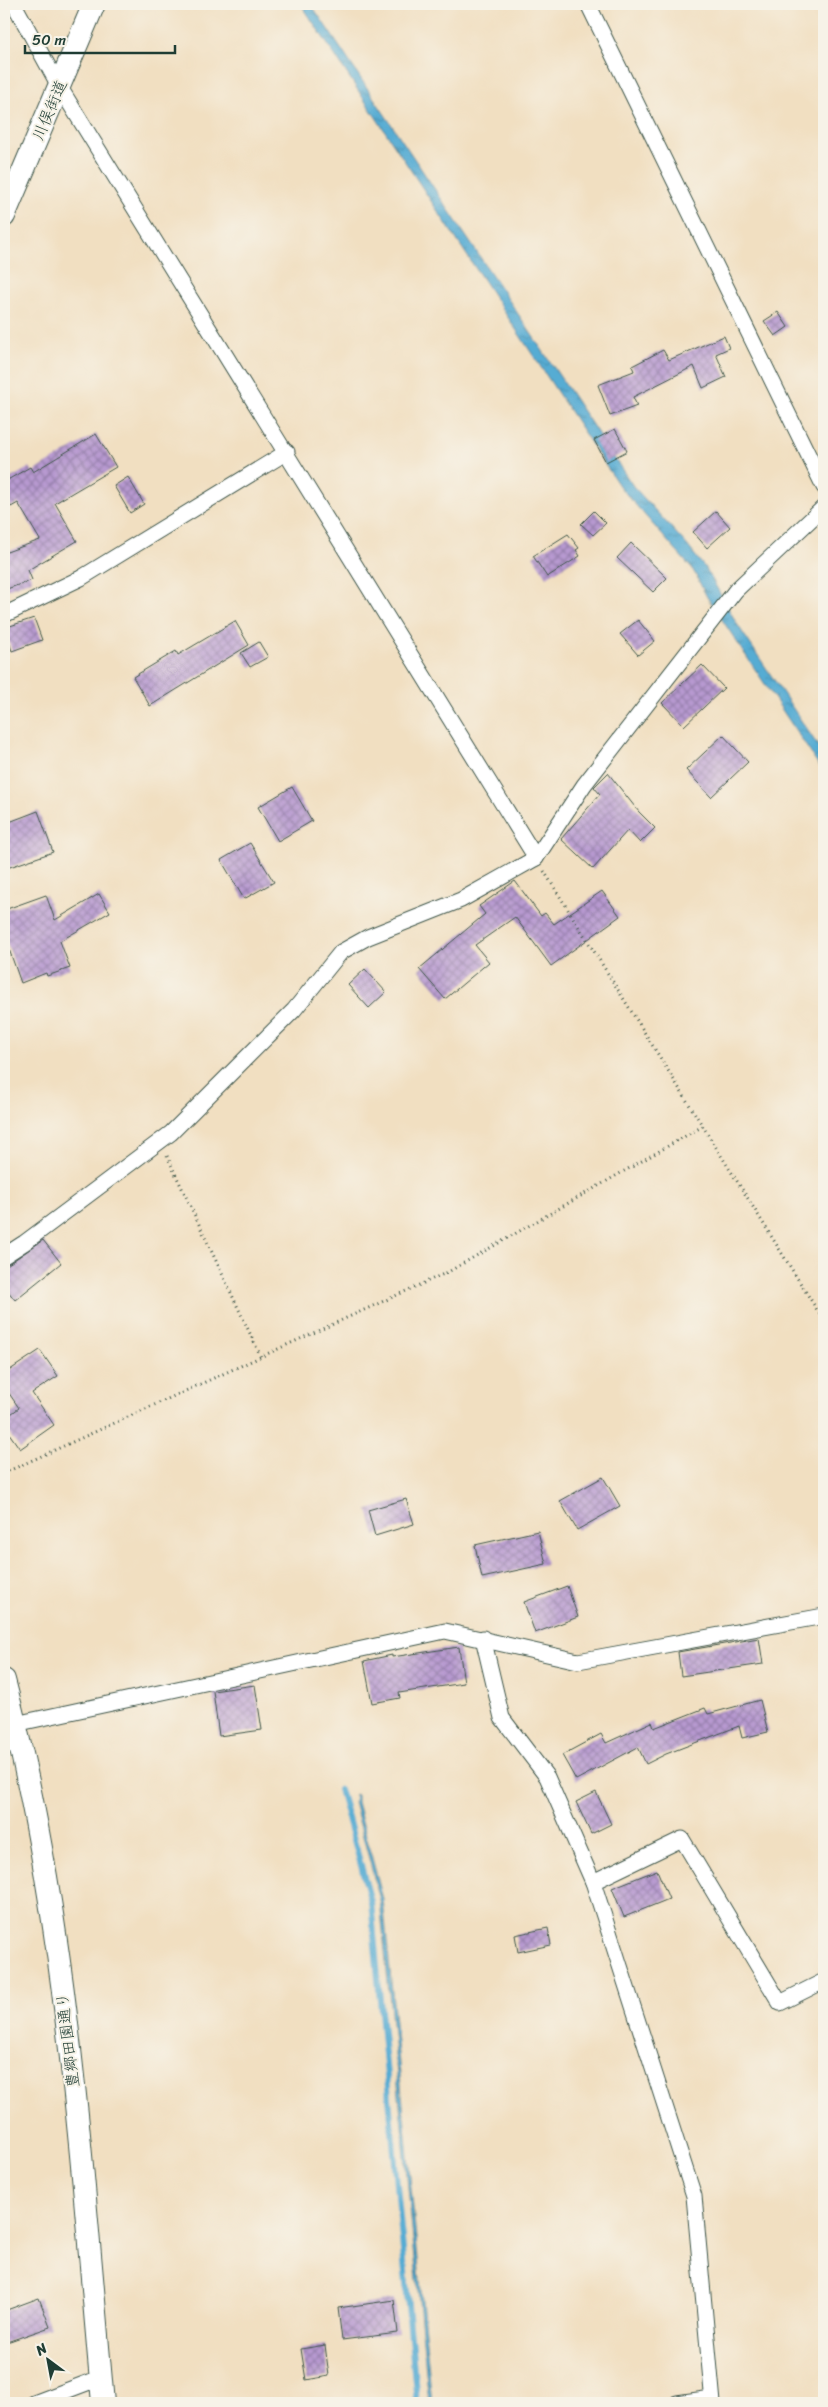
<svg xmlns="http://www.w3.org/2000/svg" width="828" height="2407" font-family="Sriracha,'Klee One',sans-serif">
<style>
.water{fill:url(#water-ripples);stroke:#3b7484}
.lines{fill:none;stroke-linecap:round;stroke-linejoin:round}
.stream{stroke:#57acd3;stroke-width:6}
.building{fill:url(#building-cross-hatch)}
.street-casing{stroke:#3e5549;stroke-width:17}
.secondary-casing{stroke:#3e5549;stroke-width:24}
.path{stroke:#3e5549;stroke-width:3;stroke-dasharray:1 4;stroke-linecap:butt}
.street{stroke:#fff;stroke-width:15}
.secondary{stroke:#fff;stroke-width:22}
.labels{text-anchor:middle;stroke-width:4;stroke-linejoin:round;paint-order:stroke}
.street-label{font-size:16px;fill:#1f3d34;stroke:#f7f3e8}
</style>
<defs>
<pattern id="water-ripples" width="26" height="14" patternUnits="userSpaceOnUse" patternTransform="scale(1.25)"><rect width="26" height="14" fill="#57acd3"/><path d="M2 4q2-2 4 0t4 0M15 11q2-2 4 0t4 0" fill="none" stroke="#478dac"/></pattern>
<pattern id="building-cross-hatch" width="8" height="8" patternUnits="userSpaceOnUse" patternTransform="scale(1.25)"><rect width="8" height="8" fill="#b799d0"/><path d="M0 0l8 8M0 8l8-8" fill="none" stroke="#947eaa"/></pattern>
</defs>
<rect width="100%" height="100%" fill="#f7f3e8"/>
<filter id="ink" filterUnits="userSpaceOnUse"><feTurbulence type="fractalNoise" baseFrequency=".02" numOctaves="2"/><feDisplacementMap in="SourceGraphic" scale="10" xChannelSelector="R" yChannelSelector="G"/><feConvolveMatrix kernelMatrix="1 2 1 2 8 2 1 2 1" color-interpolation-filters="sRGB"/></filter>
<filter id="wash" filterUnits="userSpaceOnUse"><feTurbulence type="fractalNoise" baseFrequency=".0096" numOctaves="4" result="noise"/><feDisplacementMap in="SourceGraphic" scale="20" xChannelSelector="R" yChannelSelector="G"/><feGaussianBlur stdDeviation="1.12" result="paint"/><feColorMatrix in="noise" values="0 0 0 0 0 0 0 0 0 0 0 0 0 0 0 0 0 1.4 0 .05"/><feComposite in="paint" operator="in"/></filter>
<g filter="url(#wash)">
<rect width="100%" height="100%" fill="#f1dfc1"/>
<g class="water">
<polygon points="301,4 311,4 633,486 687,545 708,572 737,624 824,755 824,773 707,597 693,570 620,487"/>
<polygon points="355,1794 357,1795 357,1802 383,1899 432,2403 429,2403 380,1900 354,1802"/>
</g>
<g class="lines">
<polyline class="stream" points="340,1789 371,1902 417,2403"/>
</g>
<g id="blocks">
<g class="building">
<polygon points="778,312 788,327 775,336 764,321"/>
<polygon points="724,336 729,348 716,354 726,377 703,388 694,366 633,397 637,406 610,416 598,385 634,371 632,366 663,350 669,360"/>
<polygon points="615,429 627,451 606,462 594,440"/>
<polygon points="96,434 116,467 55,503 77,541 28,570 32,580 4,590 4,553 40,540 18,503 11,507 4,494 4,482 30,467 33,472"/>
<polygon points="128,477 144,504 130,513 114,486"/>
<polygon points="594,511 606,523 593,535 581,524"/>
<polygon points="716,511 730,527 707,548 693,532"/>
<polygon points="568,534 579,548 576,550 580,556 547,577 533,556"/>
<polygon points="631,543 667,578 653,592 617,558"/>
<polygon points="34,618 42,640 12,651 4,628"/>
<polygon points="638,620 655,641 638,655 620,634"/>
<polygon points="235,621 249,645 150,706 133,677 176,651 178,655"/>
<polygon points="259,642 268,657 250,667 241,653"/>
<polygon points="702,665 724,688 684,726 662,703"/>
<polygon points="723,735 748,762 711,797 686,770"/>
<polygon points="608,773 639,812 655,828 640,843 628,830 593,869 561,839 600,794 594,787"/>
<polygon points="292,787 312,821 278,841 258,807"/>
<polygon points="38,811 53,852 4,869 4,824"/>
<polygon points="250,843 274,882 244,899 221,860"/>
<polygon points="515,881 541,916 545,913 554,924 602,891 620,916 551,966 515,917 475,945 489,962 445,999 419,969 485,914 479,906"/>
<polygon points="99,894 110,912 60,941 70,968 47,976 46,973 21,983 4,935 4,910 46,895 55,920"/>
<polygon points="365,969 386,992 369,1008 348,985"/>
<polygon points="43,1240 61,1263 15,1300 4,1286 4,1267"/>
<polygon points="40,1350 58,1376 32,1393 54,1425 20,1449 4,1426 4,1419 19,1408 4,1386 4,1374"/>
<polygon points="603,1477 620,1506 577,1530 560,1501"/>
<polygon points="406,1499 414,1524 375,1536 368,1510"/>
<polygon points="538,1531 546,1564 482,1578 475,1545"/>
<polygon points="567,1586 578,1617 535,1633 524,1602"/>
<polygon points="759,1638 763,1664 681,1676 678,1652"/>
<polygon points="459,1647 464,1683 399,1693 400,1698 372,1703 364,1661 392,1655 392,1657"/>
<polygon points="255,1685 262,1730 219,1736 213,1691"/>
<polygon points="760,1700 768,1732 742,1738 739,1726 666,1754 646,1764 638,1747 576,1780 562,1755 601,1734 606,1743 652,1722 654,1728 705,1708 708,1714"/>
<polygon points="596,1792 611,1824 591,1834 576,1802"/>
<polygon points="657,1870 669,1899 624,1917 612,1888"/>
<polygon points="548,1928 551,1945 518,1952 515,1935"/>
<polygon points="39,2298 50,2327 4,2343 4,2311"/>
<polygon points="394,2300 398,2333 342,2340 338,2308"/>
<polygon points="325,2345 329,2376 306,2380 301,2349"/>
</g>
</g>
</g>
<g filter="url(#ink)">
<use href="#blocks" fill-opacity="0" stroke="#3e5549" stroke-width="1"/>
<g class="lines">
<defs>
<g id="street">
<polyline points="14,4 59,86 536,858"/>
<polyline points="588,4 824,487"/>
<polyline points="4,615 81,578 287,452"/>
<polyline points="4,1256 24,1243 171,1133 294,1010 341,952 368,937 461,900 536,858 584,785 736,590 824,507"/>
<polyline points="483,1638 502,1718 547,1777 593,1882 694,2196 713,2403"/>
<polyline points="15,1724 445,1631 578,1661 824,1616"/>
<polyline points="4,1746 19,1742"/>
<polyline points="593,1882 682,1839 780,2003 824,1981"/>
<polyline points="34,2403 100,2378"/>
<polyline points="677,2403 712,2398"/>
</g>
<g id="secondary">
<polyline points="4,216 94,4"/>
<path d="M4,1680C67,1916 81,2162 103,2403"/>
</g>
</defs>
<use href="#street" class="street-casing"/>
<use href="#secondary" class="secondary-casing"/>
<g class="path">
<polyline points="544,871 824,1321"/>
<polyline points="167,1156 261,1357"/>
<polyline points="4,1473 448,1272 703,1126"/>
</g>
<use href="#street" class="street"/>
<use href="#secondary" class="secondary"/>
</g>
</g>
<g class="labels">
<g class="street-label">
<text transform="translate(49 110) rotate(-67)" y="6">川俣街道</text>
<text transform="translate(67 2040) rotate(-97)" y="6">豊郷田園通り</text>
</g>
</g>
<rect width="828" height="2407" fill="none" stroke="#f7f3e8" stroke-width="20"/>
<g transform="translate(48 2360) rotate(328)" stroke="#f7f3e8" stroke-width="4" paint-order="stroke">
<path d="M0-4L9 19L0 12L-9 19Z" fill="#1f3d34"/>
<text y="-8" font-size="14" font-weight="bold" text-anchor="middle" fill="#1f3d34">N</text>
</g>
<path d="M25 45v8h150v-8" fill="none" stroke="#1f3d34" stroke-width="2.5"/>
<text x="32" y="45" font-size="15" fill="#1f3d34" stroke="#f7f3e8" stroke-width="4" paint-order="stroke">50 m</text>
</svg>
